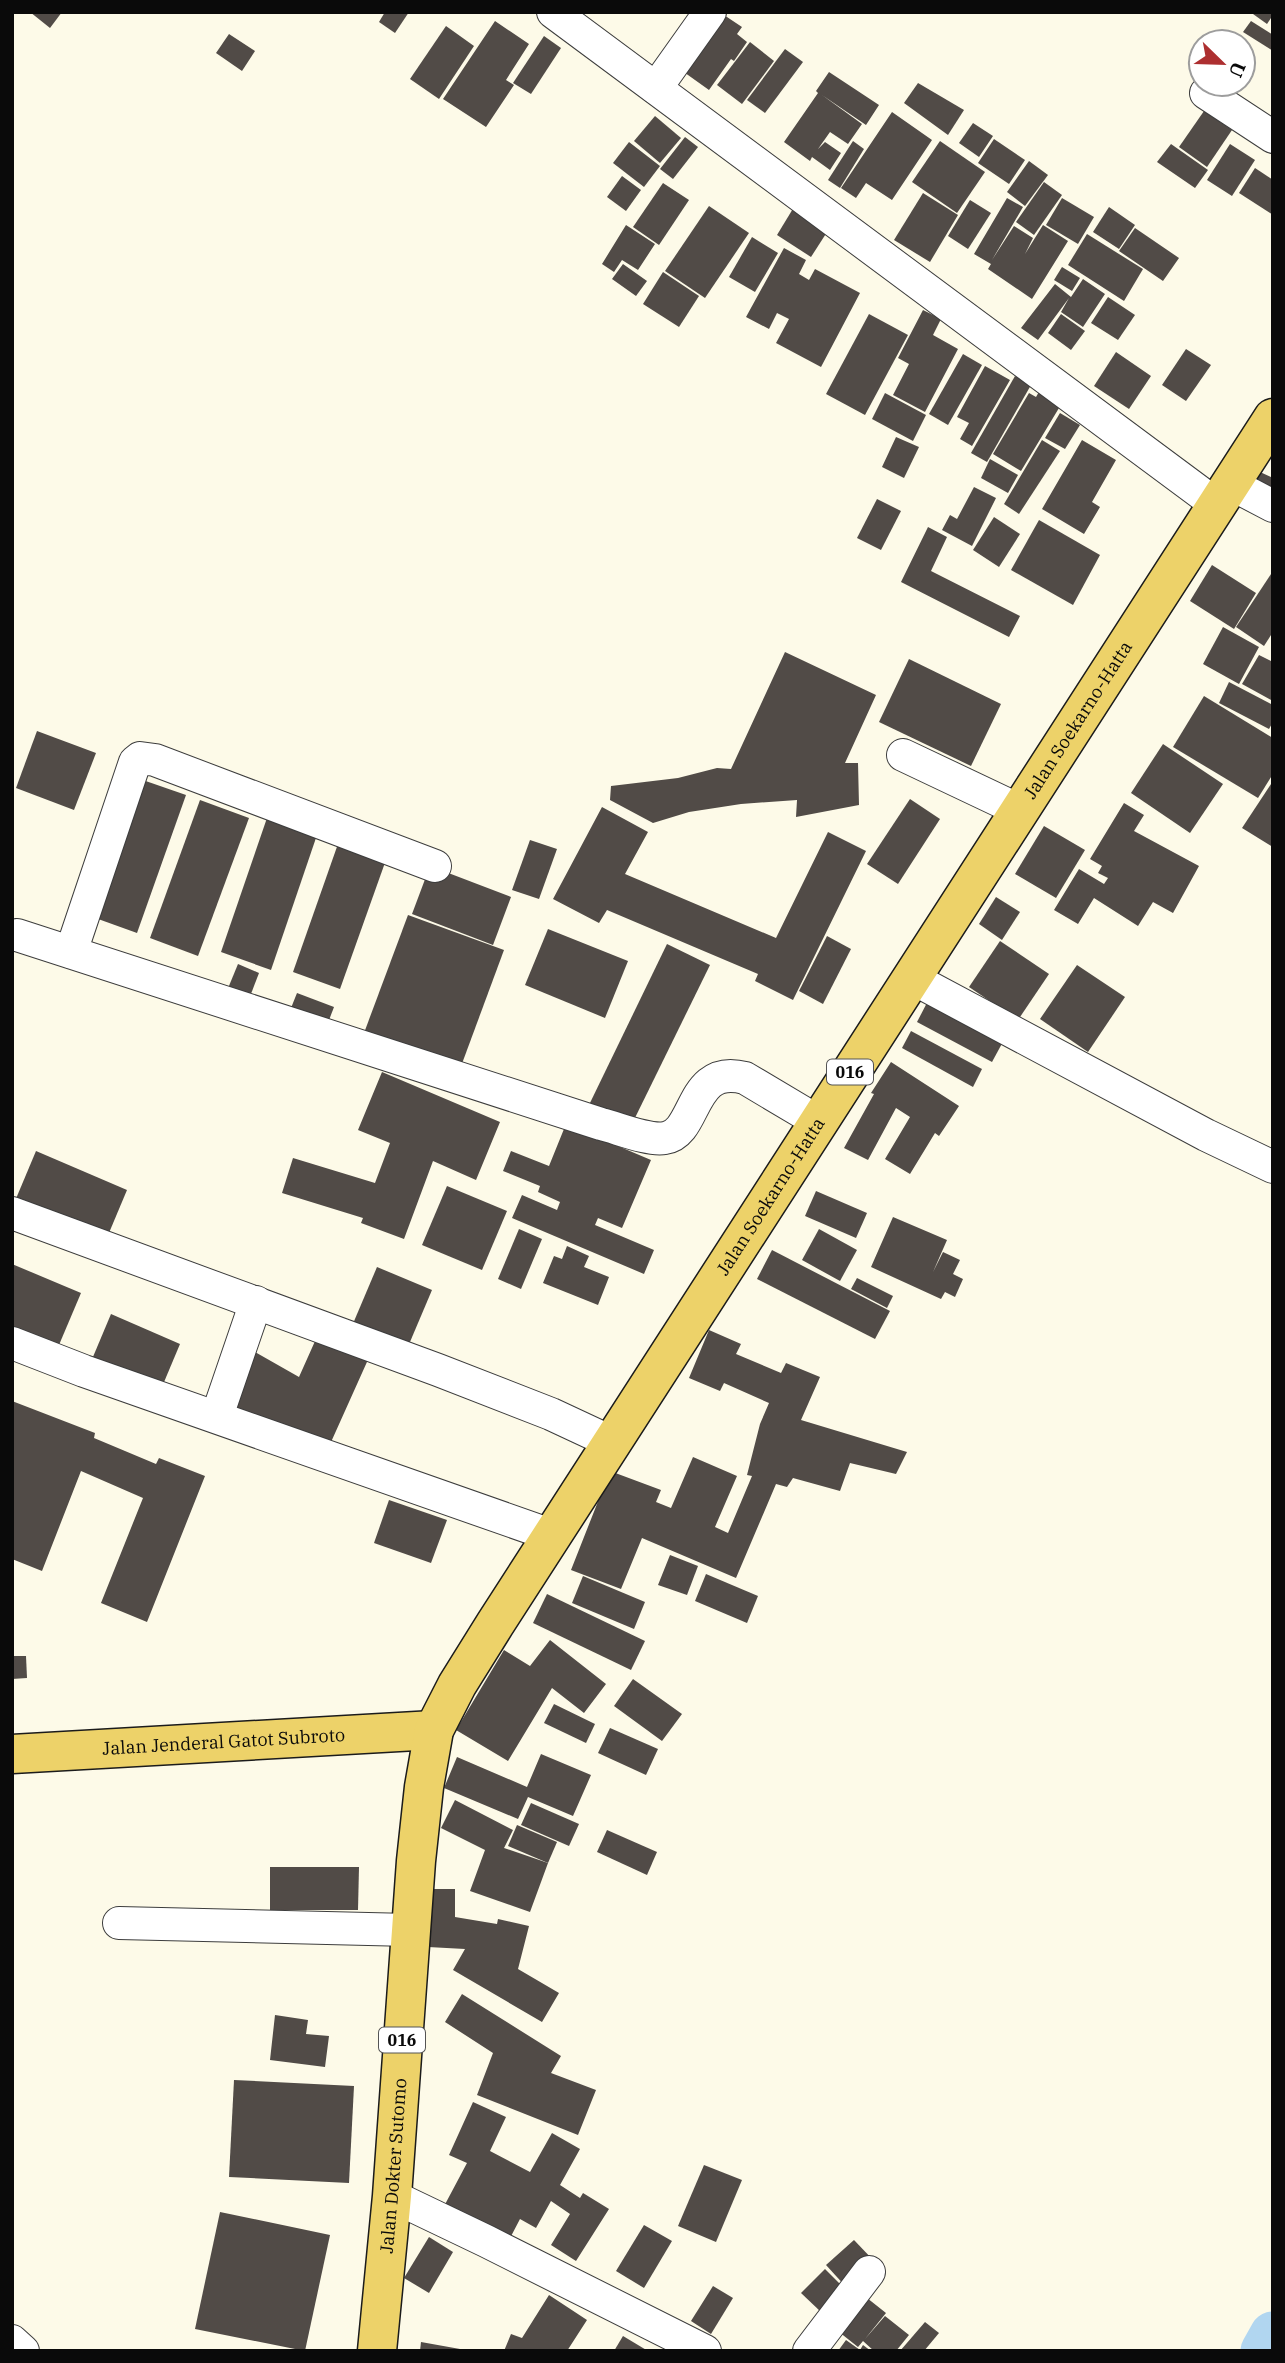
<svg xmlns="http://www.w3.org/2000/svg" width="1285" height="2363" font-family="'IBM Plex Serif',serif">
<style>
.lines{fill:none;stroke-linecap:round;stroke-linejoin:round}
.river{stroke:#b1d6f0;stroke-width:47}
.building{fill:#514b47}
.minor-casing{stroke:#3d3d3d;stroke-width:34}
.major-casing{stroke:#1b1b1b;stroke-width:41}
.minor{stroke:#fff;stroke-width:32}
.major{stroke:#edd269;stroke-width:38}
.labels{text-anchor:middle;stroke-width:7;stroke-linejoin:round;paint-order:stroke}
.shield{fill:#fff;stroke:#545454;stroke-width:2}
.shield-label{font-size:16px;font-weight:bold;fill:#0a0a0a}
.street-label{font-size:18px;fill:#0a0a0a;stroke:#fff}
</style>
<rect width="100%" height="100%" fill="#fdfae8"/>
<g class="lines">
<polyline class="river" points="1264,2351 1273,2335"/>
</g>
<g class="building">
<polygon points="30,12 62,12 50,28"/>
<polygon points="385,12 409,12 395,33 379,22"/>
<polygon points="1254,12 1272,12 1273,15 1267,24 1253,14"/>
<polygon points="721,13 742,27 737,34 747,42 734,61 731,59 709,90 681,70"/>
<polygon points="495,21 529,44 506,80 514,85 486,127 443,99"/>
<polygon points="1251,21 1273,35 1273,51 1243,32"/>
<polygon points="446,26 474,46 439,99 410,79"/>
<polygon points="229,34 255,51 242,71 216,53"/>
<polygon points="544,36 561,48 531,94 513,83"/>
<polygon points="750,42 774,61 742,104 717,85"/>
<polygon points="785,49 803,62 765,113 747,100"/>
<polygon points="829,72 879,105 866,125 822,95 862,124 848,144 830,132 818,149 825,142 841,153 830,170 812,157 810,161 784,142 818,93 816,91"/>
<polygon points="918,83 964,110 948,135 904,103"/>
<polygon points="1204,111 1232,130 1207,167 1179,147"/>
<polygon points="892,112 932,140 892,200 866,183 856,198 841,188"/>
<polygon points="655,116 681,138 660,163 634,141"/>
<polygon points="973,123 993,136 979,157 959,143"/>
<polygon points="685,137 698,147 673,179 660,169"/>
<polygon points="994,139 1025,160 1009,184 978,163"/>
<polygon points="853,141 864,149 840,188 828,180"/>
<polygon points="940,141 985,172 957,213 912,182"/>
<polygon points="629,142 660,166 644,187 613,163"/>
<polygon points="1171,144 1208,170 1195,188 1157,162"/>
<polygon points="1230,144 1255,160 1232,196 1207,180"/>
<polygon points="1029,161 1048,175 1025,206 1007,192"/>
<polygon points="1255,168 1273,180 1273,215 1239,193"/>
<polygon points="622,176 641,190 626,211 607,197"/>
<polygon points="1044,182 1062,195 1034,235 1016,222"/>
<polygon points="663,183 689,200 659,245 633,227"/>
<polygon points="923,193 958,215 930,262 894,240"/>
<polygon points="1007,198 1023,207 992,260 1014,226 1033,238 1025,254 1043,225 1068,241 1032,299 988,269 991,264 974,254"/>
<polygon points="1062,198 1094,217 1078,244 1046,225"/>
<polygon points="970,200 991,213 968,249 948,236"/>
<polygon points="709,206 749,233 705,298 665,271"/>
<polygon points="794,207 829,229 811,257 777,235"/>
<polygon points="1109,207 1135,225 1119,249 1093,232"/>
<polygon points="626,225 655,244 638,270 622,260 614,272 602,264"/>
<polygon points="1135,228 1179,258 1163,281 1119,251"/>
<polygon points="1087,234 1143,269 1124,301 1068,265"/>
<polygon points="752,237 778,253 755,292 729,277"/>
<polygon points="784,248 806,260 799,274 809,280 815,269 860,293 821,367 776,343 789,319 777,313 769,329 746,317"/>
<polygon points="623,264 647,281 636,296 612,279"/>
<polygon points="1062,267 1080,278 1072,291 1054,280"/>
<polygon points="663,272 699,296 679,327 643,304"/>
<polygon points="1083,279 1105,294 1083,327 1061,312 1069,298 1038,340 1021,328 1055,284 1071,297"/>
<polygon points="1108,297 1135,315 1118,340 1091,323"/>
<polygon points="923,310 941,319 933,335 958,349 925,412 893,395 909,364 898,358"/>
<polygon points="869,314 908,335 865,415 826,394"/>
<polygon points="1061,314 1085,331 1071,350 1048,333"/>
<polygon points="1186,349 1211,365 1186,401 1162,385"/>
<polygon points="1116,352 1151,376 1129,409 1094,386"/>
<polygon points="963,354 982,365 948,425 929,414"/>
<polygon points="985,366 1010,380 972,446 960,439 969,423 957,417"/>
<polygon points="1015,376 1031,385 987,462 971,453"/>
<polygon points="1040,390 1062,403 1021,471 993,454 1029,393 1036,397"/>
<polygon points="885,393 926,415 913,441 872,419"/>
<polygon points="1060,413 1080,425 1065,449 1045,438"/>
<polygon points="896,437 919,447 904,478 882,467"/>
<polygon points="1042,440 1060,451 1019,514 1004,504"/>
<polygon points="1082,440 1116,460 1092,502 1100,507 1084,534 1042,509"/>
<polygon points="990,459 1018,475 1008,493 981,478"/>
<polygon points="1260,472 1273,478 1273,495 1251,492"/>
<polygon points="974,487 996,498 972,546 942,530 950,515 957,519"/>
<polygon points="877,499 901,511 881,550 857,538"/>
<polygon points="994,517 1020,534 999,567 973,550"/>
<polygon points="1039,520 1100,555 1073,605 1011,570"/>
<polygon points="928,527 947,537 931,571 1020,616 1009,637 901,582"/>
<polygon points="1212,565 1256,593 1234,629 1190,601"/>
<polygon points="1273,571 1273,632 1264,646 1236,627"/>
<polygon points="1223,627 1259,647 1239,684 1203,664"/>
<polygon points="785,652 876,695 845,763 858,763 859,805 796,817 797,800 741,804 689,812 653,823 610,800 611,786 678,778 717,768 731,769"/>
<polygon points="1259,655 1273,662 1273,701 1242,684"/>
<polygon points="909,659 1001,704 971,766 879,722"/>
<polygon points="1229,682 1273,705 1273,722 1269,729 1219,703"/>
<polygon points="1204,696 1273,738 1273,774 1258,798 1173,747"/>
<polygon points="37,731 96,753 74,810 16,788"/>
<polygon points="1163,744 1223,784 1190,833 1131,793"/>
<polygon points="137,778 186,795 137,933 87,915"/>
<polygon points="1273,781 1273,847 1242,828"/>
<polygon points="910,799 940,819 898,884 867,864"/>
<polygon points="200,800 249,818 198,956 150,938"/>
<polygon points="1124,803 1144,815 1134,831 1199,866 1173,913 1153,902 1138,926 1094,898 1078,924 1054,910 1079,869 1104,884 1108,878 1098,873 1102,866 1090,859"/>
<polygon points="602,807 648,832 625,874 776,938 828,832 866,851 793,1000 755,981 758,974 607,910 599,923 553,899"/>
<polygon points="268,815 318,832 271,970 221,952"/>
<polygon points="1044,826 1085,850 1056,898 1015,874"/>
<polygon points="530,840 557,849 539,899 512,890"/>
<polygon points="339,841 387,857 340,989 293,972"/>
<polygon points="430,866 511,897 493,945 412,914"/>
<polygon points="996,897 1020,912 1002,940 979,924"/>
<polygon points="408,915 504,950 460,1069 364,1033"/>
<polygon points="548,929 628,961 605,1018 525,985"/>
<polygon points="827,936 851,949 823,1004 799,991"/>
<polygon points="1000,941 1049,974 1018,1020 969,987"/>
<polygon points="667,944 710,965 631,1126 589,1105"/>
<polygon points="238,964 259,973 246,1007 224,998"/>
<polygon points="1077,965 1125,997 1088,1052 1040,1019"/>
<polygon points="297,993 334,1007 326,1028 289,1013"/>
<polygon points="930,997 1005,1038 992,1062 917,1022"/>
<polygon points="911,1031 982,1069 973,1087 902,1048"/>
<polygon points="891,1062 959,1106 939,1136 935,1133 910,1174 885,1159 910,1117 896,1108 868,1160 844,1148 874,1094 871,1093"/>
<polygon points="382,1072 500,1122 476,1180 433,1161 404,1239 361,1223 363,1218 282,1193 293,1158 375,1183 390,1143 358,1130"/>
<polygon points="566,1124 651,1160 622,1228 598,1218 595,1225 654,1250 644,1274 512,1218 522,1195 557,1210 560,1202 538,1192 540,1186 503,1171 511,1151 549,1166"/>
<polygon points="36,1151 127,1190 106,1240 15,1201"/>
<polygon points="447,1186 507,1211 482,1270 422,1245"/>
<polygon points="816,1191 867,1213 856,1238 805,1216"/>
<polygon points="893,1217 947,1240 933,1272 943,1252 960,1260 953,1274 963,1279 955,1297 945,1292 941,1299 871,1267"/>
<polygon points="519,1229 542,1239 521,1289 498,1279"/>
<polygon points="819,1229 857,1250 840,1281 802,1260"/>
<polygon points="567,1246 589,1256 584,1267 609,1277 598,1305 543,1283 554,1256 562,1259"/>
<polygon points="772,1250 890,1311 875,1339 757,1279"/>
<polygon points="12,1264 81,1293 56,1352 12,1333"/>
<polygon points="377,1267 432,1290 407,1349 352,1326"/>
<polygon points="857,1278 893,1296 887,1308 851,1289"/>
<polygon points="111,1314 180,1344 159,1394 90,1364"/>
<polygon points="320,1330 371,1353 327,1451 294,1439 227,1402 255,1352 299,1377"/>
<polygon points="709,1330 741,1344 736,1354 781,1373 786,1363 820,1377 801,1420 907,1452 896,1474 850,1463 840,1491 793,1478 787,1487 776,1484 736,1578 642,1538 621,1589 571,1570 610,1471 661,1490 656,1502 671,1508 693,1457 737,1476 715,1527 728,1533 752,1476 747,1475 760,1424 769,1403 724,1383 720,1391 689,1378"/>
<polygon points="12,1401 95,1433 94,1438 156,1464 159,1458 205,1476 147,1622 101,1603 143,1498 81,1471 42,1571 12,1559"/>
<polygon points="389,1500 447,1520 431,1563 374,1543"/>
<polygon points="670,1555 698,1566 687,1595 658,1585"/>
<polygon points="706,1574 758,1596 747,1623 695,1601"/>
<polygon points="583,1576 645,1602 634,1629 572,1603"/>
<polygon points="547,1594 645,1641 631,1670 533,1623"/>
<polygon points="550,1640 606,1684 584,1713 552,1688 508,1761 456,1730 504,1650 530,1666"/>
<polygon points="12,1656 26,1656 27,1678 12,1679"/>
<polygon points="633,1679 682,1714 662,1741 614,1706"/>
<polygon points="554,1704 595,1724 586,1743 544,1723"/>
<polygon points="610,1728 658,1749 646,1775 598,1753"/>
<polygon points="541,1754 591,1775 573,1816 528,1797 518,1819 444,1788 457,1757 527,1787"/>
<polygon points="455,1800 513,1830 504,1848 548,1863 530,1912 470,1891 485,1850 441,1828"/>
<polygon points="531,1803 579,1824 569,1846 521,1825"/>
<polygon points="517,1825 557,1842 548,1863 508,1846"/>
<polygon points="607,1830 657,1852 647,1875 597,1852"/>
<polygon points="270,1867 359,1867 358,1910 270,1910"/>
<polygon points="428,1889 455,1889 455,1917 497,1924 498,1919 529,1926 518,1969 559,1993 542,2022 453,1970 465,1949 428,1947"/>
<polygon points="462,1994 561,2056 551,2073 596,2090 578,2135 477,2095 493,2053 445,2022"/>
<polygon points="275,2015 308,2020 306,2034 329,2036 325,2067 270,2060"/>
<polygon points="234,2080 354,2086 349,2183 229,2177"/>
<polygon points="473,2102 506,2117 490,2151 530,2172 552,2133 580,2149 560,2185 580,2198 583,2193 609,2209 576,2261 551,2245 570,2214 551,2201 536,2228 520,2219 507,2244 442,2210 467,2163 449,2155"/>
<polygon points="704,2165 742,2180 716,2242 678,2226"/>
<polygon points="220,2212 330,2235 305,2351 195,2329"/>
<polygon points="644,2225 672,2241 644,2288 616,2271"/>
<polygon points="429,2237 453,2252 429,2293 404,2278"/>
<polygon points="854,2240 875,2262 847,2288 826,2265"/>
<polygon points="825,2269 844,2288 821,2312 801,2293"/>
<polygon points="713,2286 733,2298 711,2334 691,2321"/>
<polygon points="862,2294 886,2313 865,2339 885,2316 909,2335 896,2351 874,2351 863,2341 858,2347 834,2328"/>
<polygon points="549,2295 587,2320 567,2351 504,2351 511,2334 522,2338"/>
<polygon points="925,2322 939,2333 924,2351 900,2351"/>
<polygon points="623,2336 648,2351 614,2351"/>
<polygon points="846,2340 860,2350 863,2345 871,2351 838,2351"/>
<polygon points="421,2342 460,2349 460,2351 420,2351"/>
</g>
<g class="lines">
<defs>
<g id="minor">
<polyline points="553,12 1217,505"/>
<polyline points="656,88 710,12"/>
<polyline points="1206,93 1273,137"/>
<polyline points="1231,484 1273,506"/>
<polyline points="903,755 1019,810"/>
<path d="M17,935L601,1124C618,1128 648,1141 665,1138C698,1133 689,1063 745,1078L819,1122"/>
<polyline points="71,952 135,762 140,758 155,760 435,866"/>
<polyline points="910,977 1206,1135 1273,1167"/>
<polyline points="12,1213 438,1370 551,1414 611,1442"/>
<polyline points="12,1343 84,1371 551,1535"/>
<polyline points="217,1416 256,1302"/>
<polyline points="119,1923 410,1930"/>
<polyline points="392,2196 486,2241 705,2351"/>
<polyline points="12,2341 23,2351"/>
<polyline points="809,2351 869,2272"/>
</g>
<g id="major">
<path id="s1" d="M12,1754L434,1730"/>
<path id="s2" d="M377,2351L392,2196L416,1861L424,1787L434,1730L457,1685L495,1624L1273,418"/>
</g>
</defs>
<use href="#minor" class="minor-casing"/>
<use href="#major" class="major-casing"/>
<use href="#minor" class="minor"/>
<use href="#major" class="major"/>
</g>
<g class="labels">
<g class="shield">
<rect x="827" y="1059.5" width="46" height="25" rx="5"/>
<rect x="379" y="2027.5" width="46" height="25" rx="5"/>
</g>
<g class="shield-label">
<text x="850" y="1078">016</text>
<text x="402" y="2046">016</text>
</g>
<g class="street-label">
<text dy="6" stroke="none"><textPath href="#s2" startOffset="1822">Jalan Soekarno-Hatta</textPath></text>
<text dy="6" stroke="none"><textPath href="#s2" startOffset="1255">Jalan Soekarno-Hatta</textPath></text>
<text dy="6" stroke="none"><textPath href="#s1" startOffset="212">Jalan Jenderal Gatot Subroto</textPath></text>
<text dy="6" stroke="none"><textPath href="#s2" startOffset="186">Jalan Dokter Sutomo</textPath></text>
</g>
</g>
<rect width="1285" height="2363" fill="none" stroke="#0a0a0a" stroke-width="28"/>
<g transform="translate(1222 63) rotate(113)"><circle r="33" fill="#ffffff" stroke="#9d9d9d" stroke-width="2"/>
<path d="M0-5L12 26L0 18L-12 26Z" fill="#ad2f30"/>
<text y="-10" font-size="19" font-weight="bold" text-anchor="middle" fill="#0a0a0a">U</text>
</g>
</svg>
